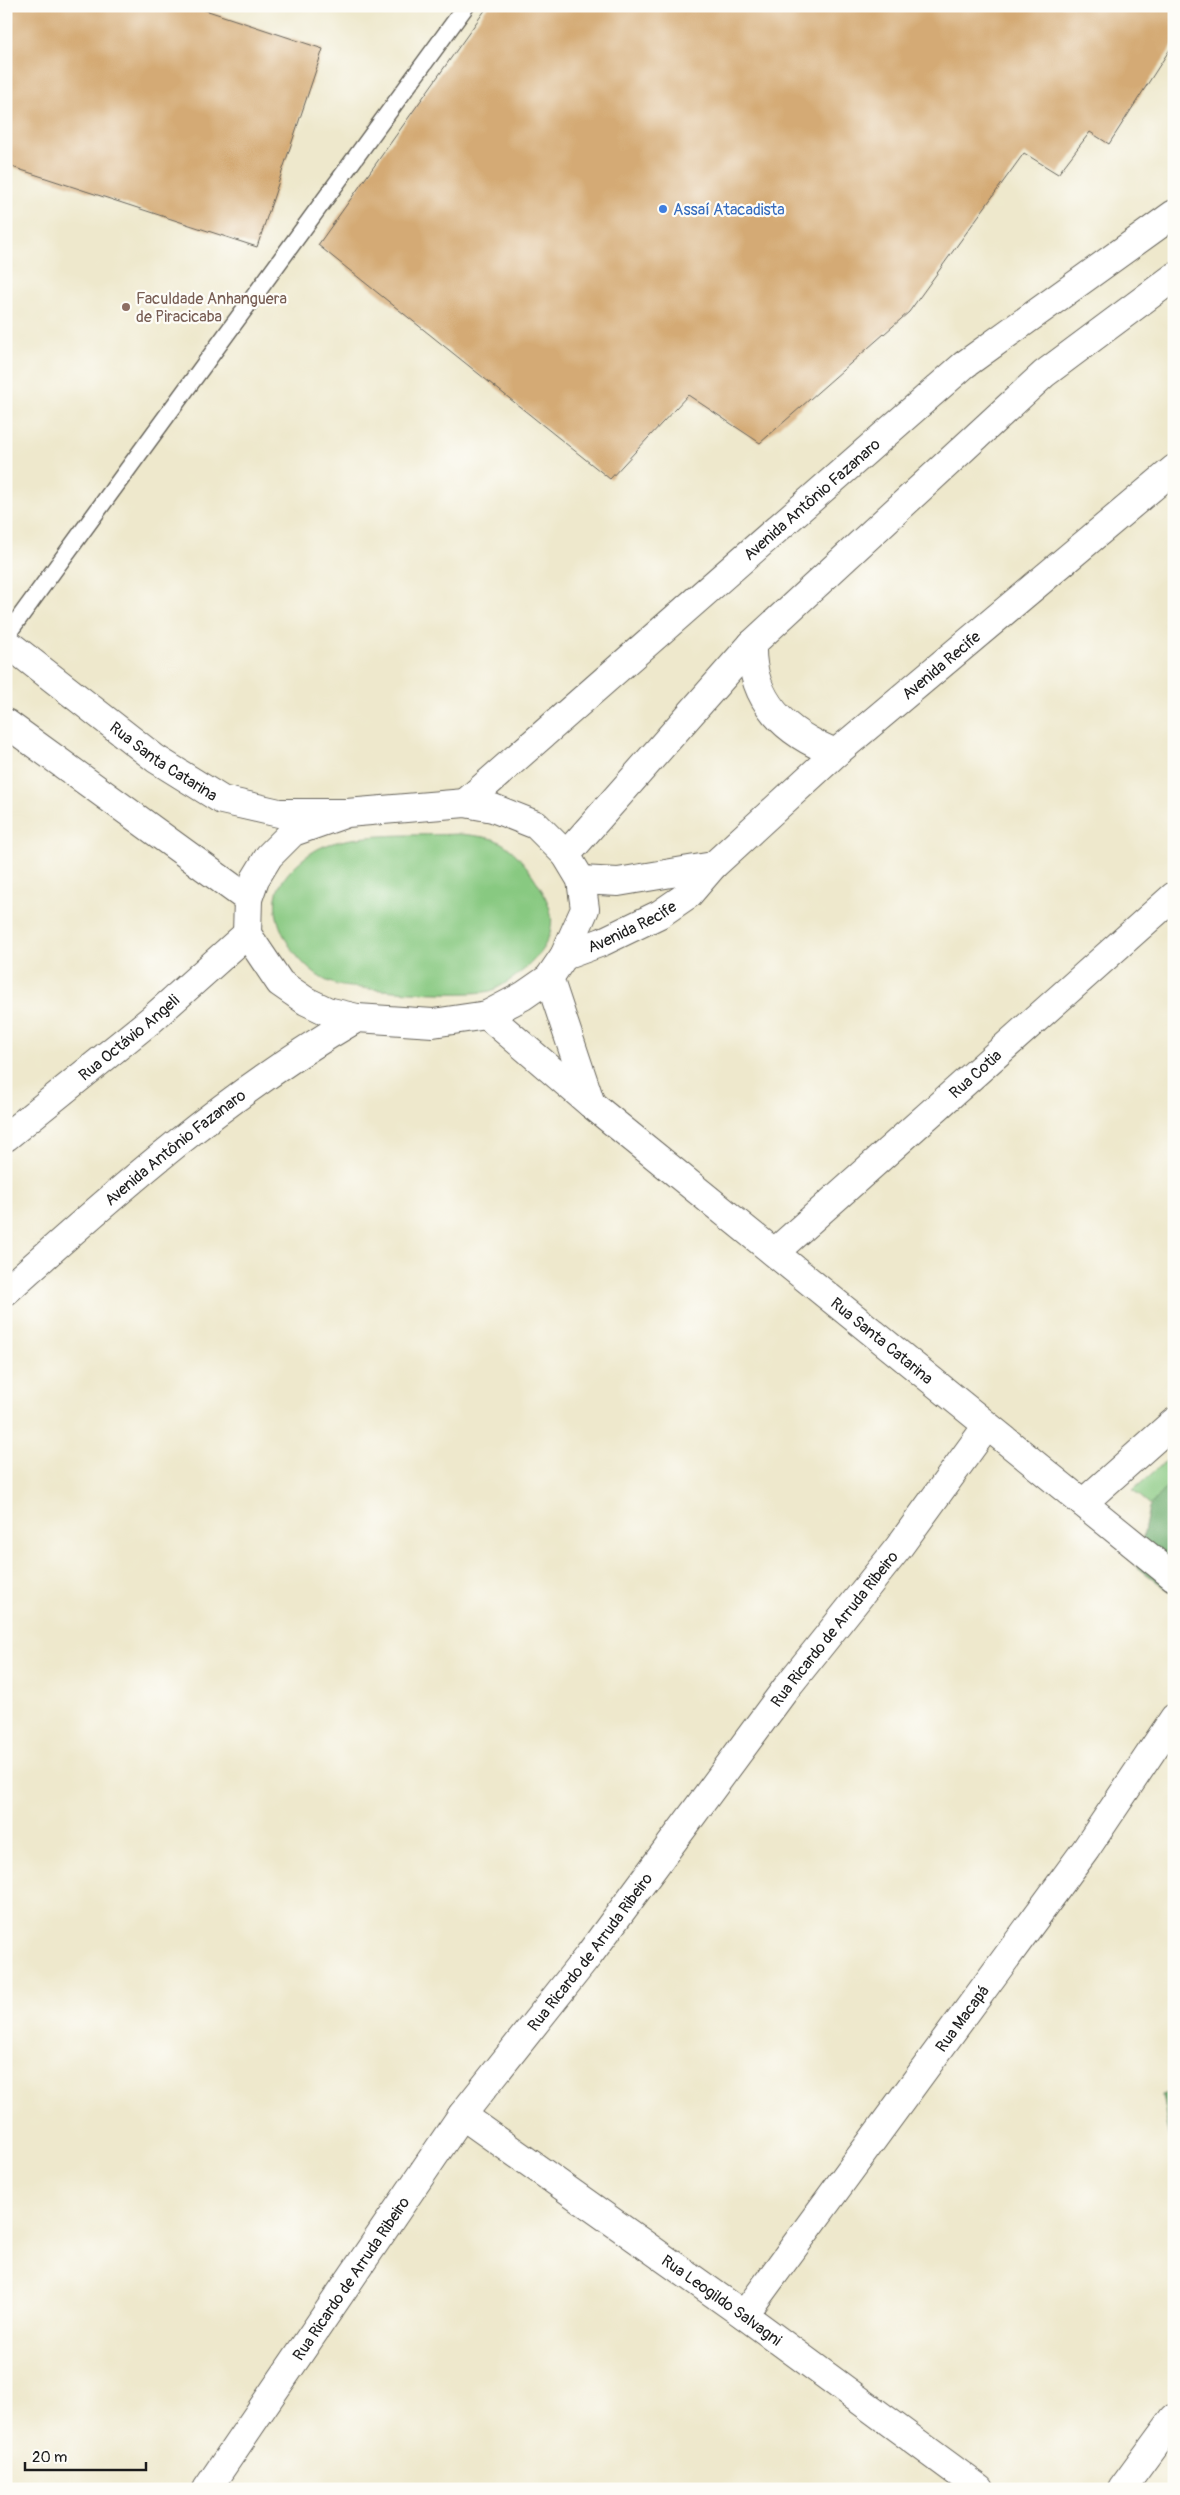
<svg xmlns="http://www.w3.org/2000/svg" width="1180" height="2495" font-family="Pangolin,sans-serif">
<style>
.green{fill:#88c981;stroke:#52724e}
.forest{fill:#6ead6f;stroke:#456446}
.building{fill:#d4aa74}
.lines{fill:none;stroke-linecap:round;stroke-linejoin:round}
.service-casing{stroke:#66635a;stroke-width:19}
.minor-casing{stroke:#66635a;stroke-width:30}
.tertiary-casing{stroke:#66635a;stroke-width:30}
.secondary-casing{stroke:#66635a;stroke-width:30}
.service{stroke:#fff;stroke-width:16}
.minor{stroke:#fff;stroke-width:28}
.tertiary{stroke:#fff;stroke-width:28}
.secondary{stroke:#fff;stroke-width:28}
.shop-dot{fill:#3f7fe0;stroke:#fdfcf7;stroke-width:2}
.education-dot{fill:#8d6e63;stroke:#fdfcf7;stroke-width:2}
.labels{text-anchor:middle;stroke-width:4.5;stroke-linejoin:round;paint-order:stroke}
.shop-label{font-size:16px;fill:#366cbe;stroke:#fdfcf7;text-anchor:start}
.education-label{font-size:16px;fill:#785e54;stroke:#fdfcf7;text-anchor:start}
.street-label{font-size:16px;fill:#1c1c1c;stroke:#fdfcf7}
</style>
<rect width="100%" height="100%" fill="#fdfcf7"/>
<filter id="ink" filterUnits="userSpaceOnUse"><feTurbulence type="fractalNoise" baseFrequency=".02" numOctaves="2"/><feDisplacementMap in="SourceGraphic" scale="10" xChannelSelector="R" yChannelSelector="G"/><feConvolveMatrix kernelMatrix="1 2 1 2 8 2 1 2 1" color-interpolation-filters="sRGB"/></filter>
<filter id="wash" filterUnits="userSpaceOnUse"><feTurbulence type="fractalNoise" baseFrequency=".0096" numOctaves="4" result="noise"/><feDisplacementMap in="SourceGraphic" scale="20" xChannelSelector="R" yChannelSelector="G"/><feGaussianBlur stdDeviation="1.12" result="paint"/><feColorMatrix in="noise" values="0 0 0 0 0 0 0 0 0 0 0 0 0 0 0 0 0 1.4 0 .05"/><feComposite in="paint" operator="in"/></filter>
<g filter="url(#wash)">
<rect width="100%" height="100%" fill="#eee8cc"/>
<g class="green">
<path d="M459,834C470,835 482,836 493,839C508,844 520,858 529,870C538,883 548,898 551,914C557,947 520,977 493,990C478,997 382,991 362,988C352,987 341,987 332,983C302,973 268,925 277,893C282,874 307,853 324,846C360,832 420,836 459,834Z"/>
<polygon points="1174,1454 1174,1525 1133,1490"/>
</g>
<g class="forest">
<polygon points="1174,1478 1174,1594 1137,1567 1149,1507"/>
<polygon points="1174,2089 1174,2161 1162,2095"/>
</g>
<g id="blocks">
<g class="building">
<polygon points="6,6 193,6 323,49 257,247 6,165"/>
<polygon points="488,6 1174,6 1174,43 1109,144 1090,132 1058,174 1024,153 909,312 760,443 688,395 610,479 318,245"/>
</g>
</g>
</g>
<g filter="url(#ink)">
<use href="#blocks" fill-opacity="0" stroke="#66635a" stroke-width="1"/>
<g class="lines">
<defs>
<polyline id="service" points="6,636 466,6"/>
<g id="minor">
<polyline points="581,880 618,882 713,866"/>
<path id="s1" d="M564,956L602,942L660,914L689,894L713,866L836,753L1174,469"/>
<path id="s2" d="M775,1252L1174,896"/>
<polyline points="1083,1503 1174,1422"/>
<path id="s3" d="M462,2115L744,2315L980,2489"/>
<path id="s4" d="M744,2315L1086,1849L1174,1718"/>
<path id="s5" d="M207,2489L462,2115L589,1955L787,1687L899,1547L987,1426"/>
<polyline points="1122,2489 1174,2418"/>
</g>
<g id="tertiary">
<path id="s6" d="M6,642L156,759L222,800L279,813H343"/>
<polyline points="6,723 248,899"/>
<polyline points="549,978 591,1104"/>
<path id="s7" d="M487,1015L591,1104L1174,1577"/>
</g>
<g id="secondary">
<path d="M752,644C750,701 786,734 836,753"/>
<path id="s8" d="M465,803L964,365L1174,214"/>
<polygon points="465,803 493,808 536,825 566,855 581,880 585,909 564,956 549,978 523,996 487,1015 433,1023 357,1018 327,1011 306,1001 280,983 247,934 248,899 255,879 269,856 293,832 347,813"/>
<polyline points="566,855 752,644 1044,374 1174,277"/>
<path id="s9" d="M6,1137L152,1019L247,934"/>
<path id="s10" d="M6,1291C118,1190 227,1094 357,1018"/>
</g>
</defs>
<use href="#service" class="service-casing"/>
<use href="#minor" class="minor-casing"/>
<use href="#tertiary" class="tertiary-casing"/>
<use href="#secondary" class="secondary-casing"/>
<use href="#service" class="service"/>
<use href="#minor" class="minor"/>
<use href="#tertiary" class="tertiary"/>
<use href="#secondary" class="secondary"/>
</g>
</g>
<circle class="shop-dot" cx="663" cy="209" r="5"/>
<circle class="education-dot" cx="126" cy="307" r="5"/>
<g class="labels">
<g class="shop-label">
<text x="673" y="215">Assaí Atacadista</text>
</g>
<g class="education-label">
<text x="136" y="304">Faculdade Anhanguera<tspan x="136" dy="18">de Piracicaba</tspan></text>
</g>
<g class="street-label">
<text dy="6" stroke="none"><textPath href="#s8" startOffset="461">Avenida Antônio Fazanaro</textPath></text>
<text dy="6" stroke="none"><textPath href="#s1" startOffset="481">Avenida Recife</textPath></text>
<text dy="6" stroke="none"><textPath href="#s6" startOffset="198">Rua Santa Catarina</textPath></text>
<text dy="6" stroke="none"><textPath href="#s1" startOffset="74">Avenida Recife</textPath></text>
<text dy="6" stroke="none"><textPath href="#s9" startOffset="158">Rua Octávio Angeli</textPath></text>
<text dy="6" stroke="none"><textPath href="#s2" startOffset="268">Rua Cotia</textPath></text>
<text dy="6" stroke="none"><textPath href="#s10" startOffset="222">Avenida Antônio Fazanaro</textPath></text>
<text dy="6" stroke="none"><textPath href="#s7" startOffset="512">Rua Santa Catarina</textPath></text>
<text dy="6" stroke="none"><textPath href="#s5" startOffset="1065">Rua Ricardo de Arruda Ribeiro</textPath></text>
<text dy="6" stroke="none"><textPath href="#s5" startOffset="660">Rua Ricardo de Arruda Ribeiro</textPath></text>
<text dy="6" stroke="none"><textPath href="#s4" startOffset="368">Rua Macapá</textPath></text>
<text dy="6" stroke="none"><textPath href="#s5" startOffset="255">Rua Ricardo de Arruda Ribeiro</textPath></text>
<text dy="6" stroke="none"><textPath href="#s3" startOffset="319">Rua Leogildo Salvagni</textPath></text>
</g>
</g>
<rect width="1180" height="2495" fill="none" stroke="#fdfcf7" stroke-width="25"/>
<path d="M25 2462v8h121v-8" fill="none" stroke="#1c1c1c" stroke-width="2.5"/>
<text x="32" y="2462" font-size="15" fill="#1c1c1c" stroke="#fdfcf7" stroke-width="4" paint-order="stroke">20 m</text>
</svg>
